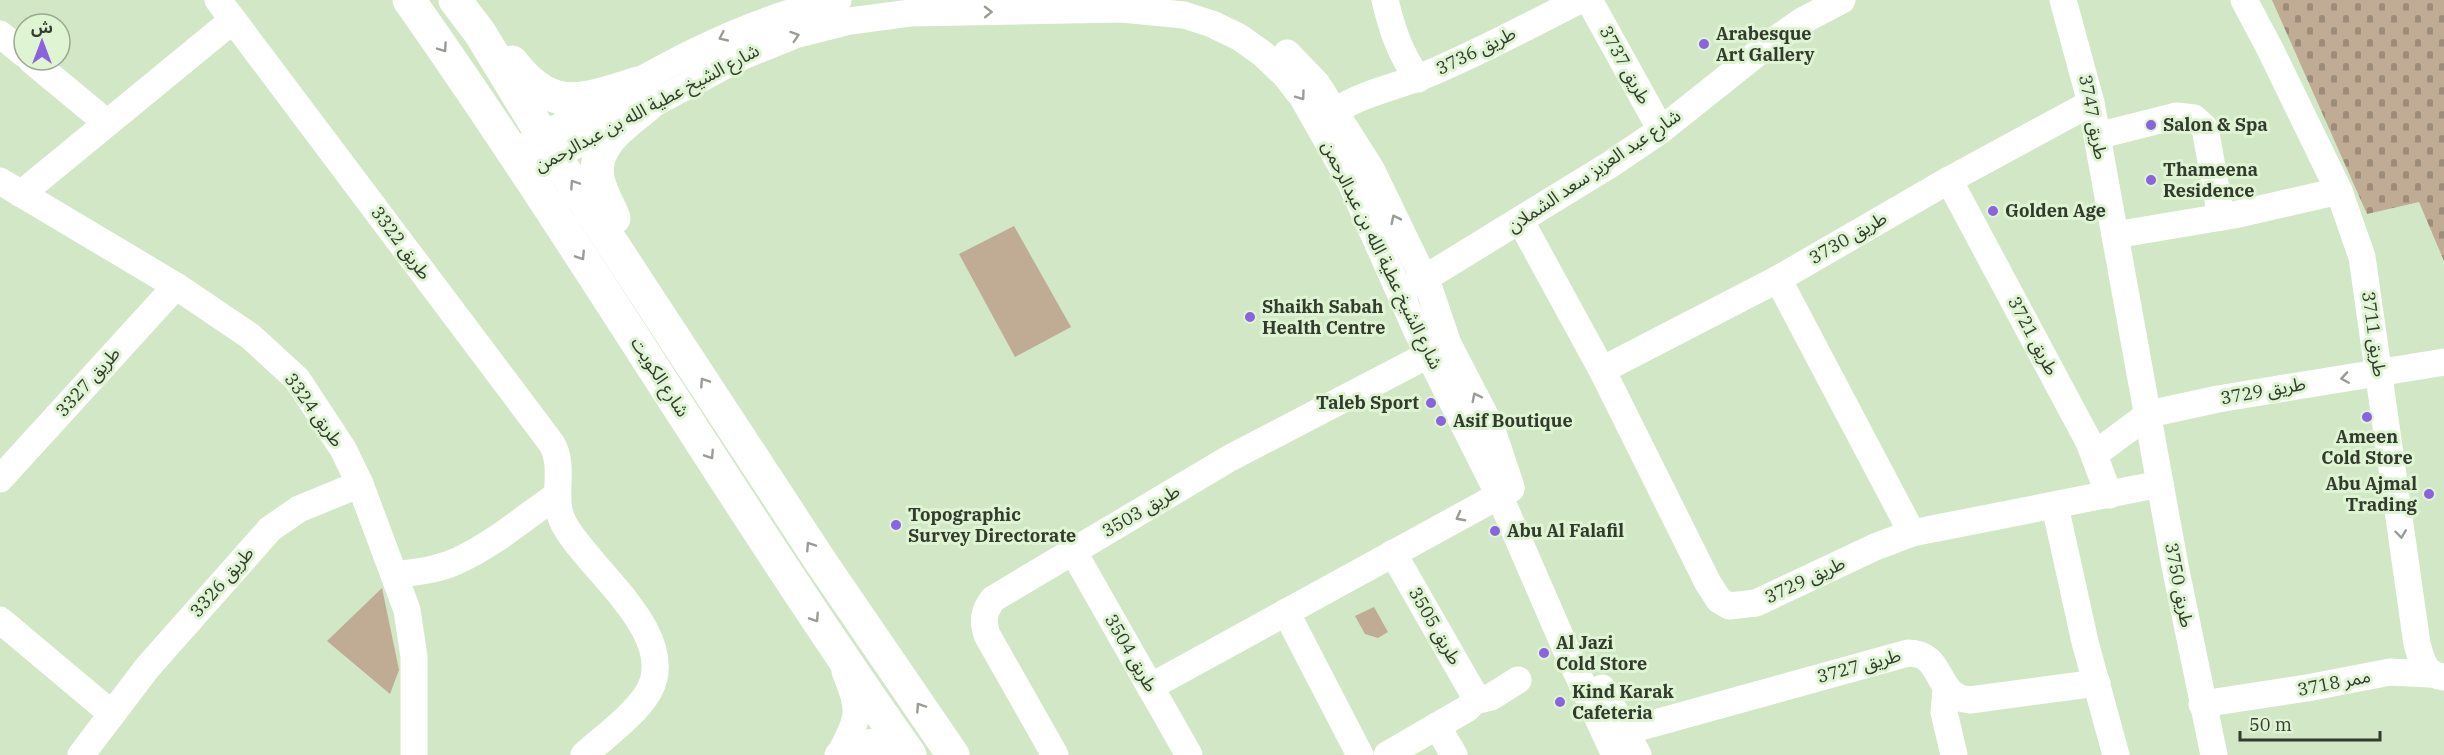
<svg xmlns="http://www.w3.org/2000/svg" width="2444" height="755" font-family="'IBM Plex Serif','Noto Sans Arabic',serif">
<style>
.cemetery{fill:url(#cemetery-stones)}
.park{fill:#c0ab94}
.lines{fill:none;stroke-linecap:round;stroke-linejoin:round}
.minor{stroke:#fff;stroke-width:27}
.major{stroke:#fff;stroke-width:33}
.oneway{stroke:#999d96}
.poi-dot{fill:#8a63de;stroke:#dff4d3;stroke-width:2}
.labels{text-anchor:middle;stroke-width:6;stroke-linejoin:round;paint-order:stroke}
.poi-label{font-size:18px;font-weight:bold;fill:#333b2e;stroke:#dff4d3;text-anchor:start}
.street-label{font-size:18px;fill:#333b2e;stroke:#dff4d3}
</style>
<defs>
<pattern id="cemetery-stones" width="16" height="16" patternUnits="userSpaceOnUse" patternTransform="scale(1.5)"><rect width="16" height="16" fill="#c0ab94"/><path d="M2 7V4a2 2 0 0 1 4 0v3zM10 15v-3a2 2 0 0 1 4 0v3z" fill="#9d8c79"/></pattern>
</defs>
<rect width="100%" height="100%" fill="#d2e7c6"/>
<polygon class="cemetery" points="2272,0 2444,0 2444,261 2419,202 2367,214"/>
<g class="park">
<polygon points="1014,226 1071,327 1015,357 959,254"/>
<polygon points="382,588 399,670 390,694 327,641"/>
<polygon points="1374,607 1388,632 1378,638 1365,634 1355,616"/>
</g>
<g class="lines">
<g class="minor">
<path d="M218,0L552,444C566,469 550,498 564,524C588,569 680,634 649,691C636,714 604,737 584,755"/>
<path d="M1385,0C1392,29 1400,54 1418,79"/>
<polyline points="1589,0 1661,130"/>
<polyline points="2063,0 2091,103 2175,566 2214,755"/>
<path d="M2244,0L2270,49L2339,191L2362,257L2417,644C2422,661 2424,675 2444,677"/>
<polyline points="0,34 24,54"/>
<polyline points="1287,53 1317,84 1371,169 1430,291 1448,344 1491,427 1511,487"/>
<polyline points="31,60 107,123"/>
<path d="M1322,121C1360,90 1393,90 1435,71C1484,50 1532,24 1580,0"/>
<polyline points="2097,136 2176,116 2194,118 2205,128 2221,217"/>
<path d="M526,146C625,89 725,24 838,0"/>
<polyline points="538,165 743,56 795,35 850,21 910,13 1122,9 1184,15 1212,24 1239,37 1263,54 1285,75 1303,98 1350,181 1416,329 1499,495 1565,647 1615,755"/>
<polyline points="1949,180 2089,442 2109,495"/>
<polyline points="0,181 176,286 250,336 297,379 343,449 360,484 407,610 414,657 414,755"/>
<polyline points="21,194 233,20"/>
<polyline points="1520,220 1602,370 1708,583 1719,600 1729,606 1756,603 1875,547 1912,533 2160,484"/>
<polyline points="2115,235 2234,215 2339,191"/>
<polyline points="1778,279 1912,533"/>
<polyline points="1409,288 1611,164 1661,130 1769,44 1802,21 1842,0"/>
<polyline points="1602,370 1778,279 1949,180 2091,103"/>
<polyline points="2095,454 2149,414 2218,399 2444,362"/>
<polyline points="0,479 176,286"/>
<polyline points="2055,506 2085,642 2116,755"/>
<polyline points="1073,551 1189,755"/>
<polyline points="1393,553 1472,691 1474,701"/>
<path d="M395,575C416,572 438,570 457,561C493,545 525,517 557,495"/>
<polyline points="1286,612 1360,755"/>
<polyline points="0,620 112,714"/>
<polyline points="1150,687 1511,489"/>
<polyline points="1602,688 1638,755"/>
<polyline points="1946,688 1944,712 1954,755"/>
<polyline points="2202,704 2307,688 2390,672 2430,674"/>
<polyline points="1437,726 1454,755"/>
<path d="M1608,736L1908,653C1946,653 1933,697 1970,700L2097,683"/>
<path d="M840,754C860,715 861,712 845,671"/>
<polyline points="81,755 147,668 270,529 299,509 360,484"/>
<path d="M838,755C864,740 874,737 901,755"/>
<path d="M1055,755L987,635C982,620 984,611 993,599L1230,458L1445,346"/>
<polyline points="1387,755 1468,708 1474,701 1491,697 1518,680"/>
</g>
<g class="major">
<path d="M409,0C583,247 736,508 910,755"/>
<polyline points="455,0 480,33 555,156 821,562 953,755"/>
<path d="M512,62C553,115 582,100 638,83"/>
<path d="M614,218C609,205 601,193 598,179C591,145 626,123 648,105"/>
</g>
</g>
<defs><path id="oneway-chevron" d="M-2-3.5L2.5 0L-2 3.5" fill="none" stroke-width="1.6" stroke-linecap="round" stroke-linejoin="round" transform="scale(1.5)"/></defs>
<g class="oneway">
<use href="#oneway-chevron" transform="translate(988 12) rotate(-1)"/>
<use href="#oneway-chevron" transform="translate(795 36) rotate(-18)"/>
<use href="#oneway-chevron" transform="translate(723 37) rotate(155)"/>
<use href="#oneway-chevron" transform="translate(443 48) rotate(55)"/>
<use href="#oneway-chevron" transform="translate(1301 96) rotate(54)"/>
<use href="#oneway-chevron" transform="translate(574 184) rotate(-124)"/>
<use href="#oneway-chevron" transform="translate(1395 219) rotate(-116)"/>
<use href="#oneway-chevron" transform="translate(581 256) rotate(57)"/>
<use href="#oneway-chevron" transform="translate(2345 378) rotate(171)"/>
<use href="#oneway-chevron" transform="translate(704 382) rotate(-123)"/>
<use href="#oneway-chevron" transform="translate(1476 397) rotate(-117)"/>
<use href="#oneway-chevron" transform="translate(710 455) rotate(57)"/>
<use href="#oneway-chevron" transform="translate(1460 517) rotate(152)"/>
<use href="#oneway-chevron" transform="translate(2401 534) rotate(83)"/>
<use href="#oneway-chevron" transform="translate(810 546) rotate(-123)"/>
<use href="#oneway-chevron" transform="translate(815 618) rotate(57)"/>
<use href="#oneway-chevron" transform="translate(920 707) rotate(-124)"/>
</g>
<g class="poi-dot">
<circle cx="1704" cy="44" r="6"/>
<circle cx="2151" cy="125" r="6"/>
<circle cx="2151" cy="180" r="6"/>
<circle cx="1993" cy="211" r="6"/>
<circle cx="1250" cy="317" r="6"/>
<circle cx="1431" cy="403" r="6"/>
<circle cx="2367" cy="417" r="6"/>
<circle cx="1441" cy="421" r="6"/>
<circle cx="2429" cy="494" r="6"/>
<circle cx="896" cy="525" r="6"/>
<circle cx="1495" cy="531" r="6"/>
<circle cx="1544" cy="653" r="6"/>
<circle cx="1560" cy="702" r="6"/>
</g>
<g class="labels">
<g class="poi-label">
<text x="1716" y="40">Arabesque<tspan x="1716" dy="21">Art Gallery</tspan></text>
<text x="2163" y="131">Salon &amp; Spa</text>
<text x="2163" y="176">Thameena<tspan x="2163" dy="21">Residence</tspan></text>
<text x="2005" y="217">Golden Age</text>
<text x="1262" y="313">Shaikh Sabah<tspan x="1262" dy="21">Health Centre</tspan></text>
<text x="1419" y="409" text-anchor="end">Taleb Sport</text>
<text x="1453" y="427">Asif Boutique</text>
<text x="2367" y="443" text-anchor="middle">Ameen<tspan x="2367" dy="21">Cold Store</tspan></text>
<text x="2417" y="490" text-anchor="end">Abu Ajmal<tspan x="2417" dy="21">Trading</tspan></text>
<text x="908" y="521">Topographic<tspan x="908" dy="21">Survey Directorate</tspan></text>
<text x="1507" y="537">Abu Al Falafil</text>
<text x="1556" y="649">Al Jazi<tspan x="1556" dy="21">Cold Store</tspan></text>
<text x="1572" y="698">Kind Karak<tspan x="1572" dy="21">Cafeteria</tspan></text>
</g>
<g class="street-label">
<text transform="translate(1476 51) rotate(-26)" y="6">طريق 3736</text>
<text transform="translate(1625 65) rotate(61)" y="6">طريق 3737</text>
<text transform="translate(647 108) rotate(-28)" y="6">شارع الشيخ عطية الله بن عبدالرحمن</text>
<text transform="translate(2093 117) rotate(79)" y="6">طريق 3747</text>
<text transform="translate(1594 171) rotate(-34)" y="6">شارع عبد العزيز سعد الشملان</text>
<text transform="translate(1848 238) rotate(-30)" y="6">طريق 3730</text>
<text transform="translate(401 243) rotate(53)" y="6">طريق 3322</text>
<text transform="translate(1382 255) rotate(64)" y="6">شارع الشيخ عطية الله بن عبدالرحمن</text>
<text transform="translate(2374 334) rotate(82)" y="6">طريق 3711</text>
<text transform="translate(2033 336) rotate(62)" y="6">طريق 3721</text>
<text transform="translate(660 377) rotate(57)" y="6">شارع الكويت</text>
<text transform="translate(88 382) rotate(-48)" y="6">طريق 3327</text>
<text transform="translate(2263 391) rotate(-10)" y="6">طريق 3729</text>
<text transform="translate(314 410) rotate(54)" y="6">طريق 3324</text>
<text transform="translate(1141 511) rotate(-30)" y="6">طريق 3503</text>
<text transform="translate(1805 580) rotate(-25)" y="6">طريق 3729</text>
<text transform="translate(222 582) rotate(-49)" y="6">طريق 3326</text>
<text transform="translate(2179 585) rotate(79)" y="6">طريق 3750</text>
<text transform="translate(1435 626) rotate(60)" y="6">طريق 3505</text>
<text transform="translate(1131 653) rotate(60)" y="6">طريق 3504</text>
<text transform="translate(1859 666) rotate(-15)" y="6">طريق 3727</text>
<text transform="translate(2334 683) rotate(-11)" y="6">ممر 3718</text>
</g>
</g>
<g transform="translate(42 42)"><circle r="28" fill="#dff4d3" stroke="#9aaa91" stroke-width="1.5"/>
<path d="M0-4.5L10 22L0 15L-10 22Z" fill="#8a63de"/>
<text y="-9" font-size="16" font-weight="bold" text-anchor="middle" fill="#333b2e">ش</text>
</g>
<path d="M2240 731v9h140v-9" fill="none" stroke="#333b2e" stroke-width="3"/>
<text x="2249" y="731" font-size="18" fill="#333b2e" stroke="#dff4d3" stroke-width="4.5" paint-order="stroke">50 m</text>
</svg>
